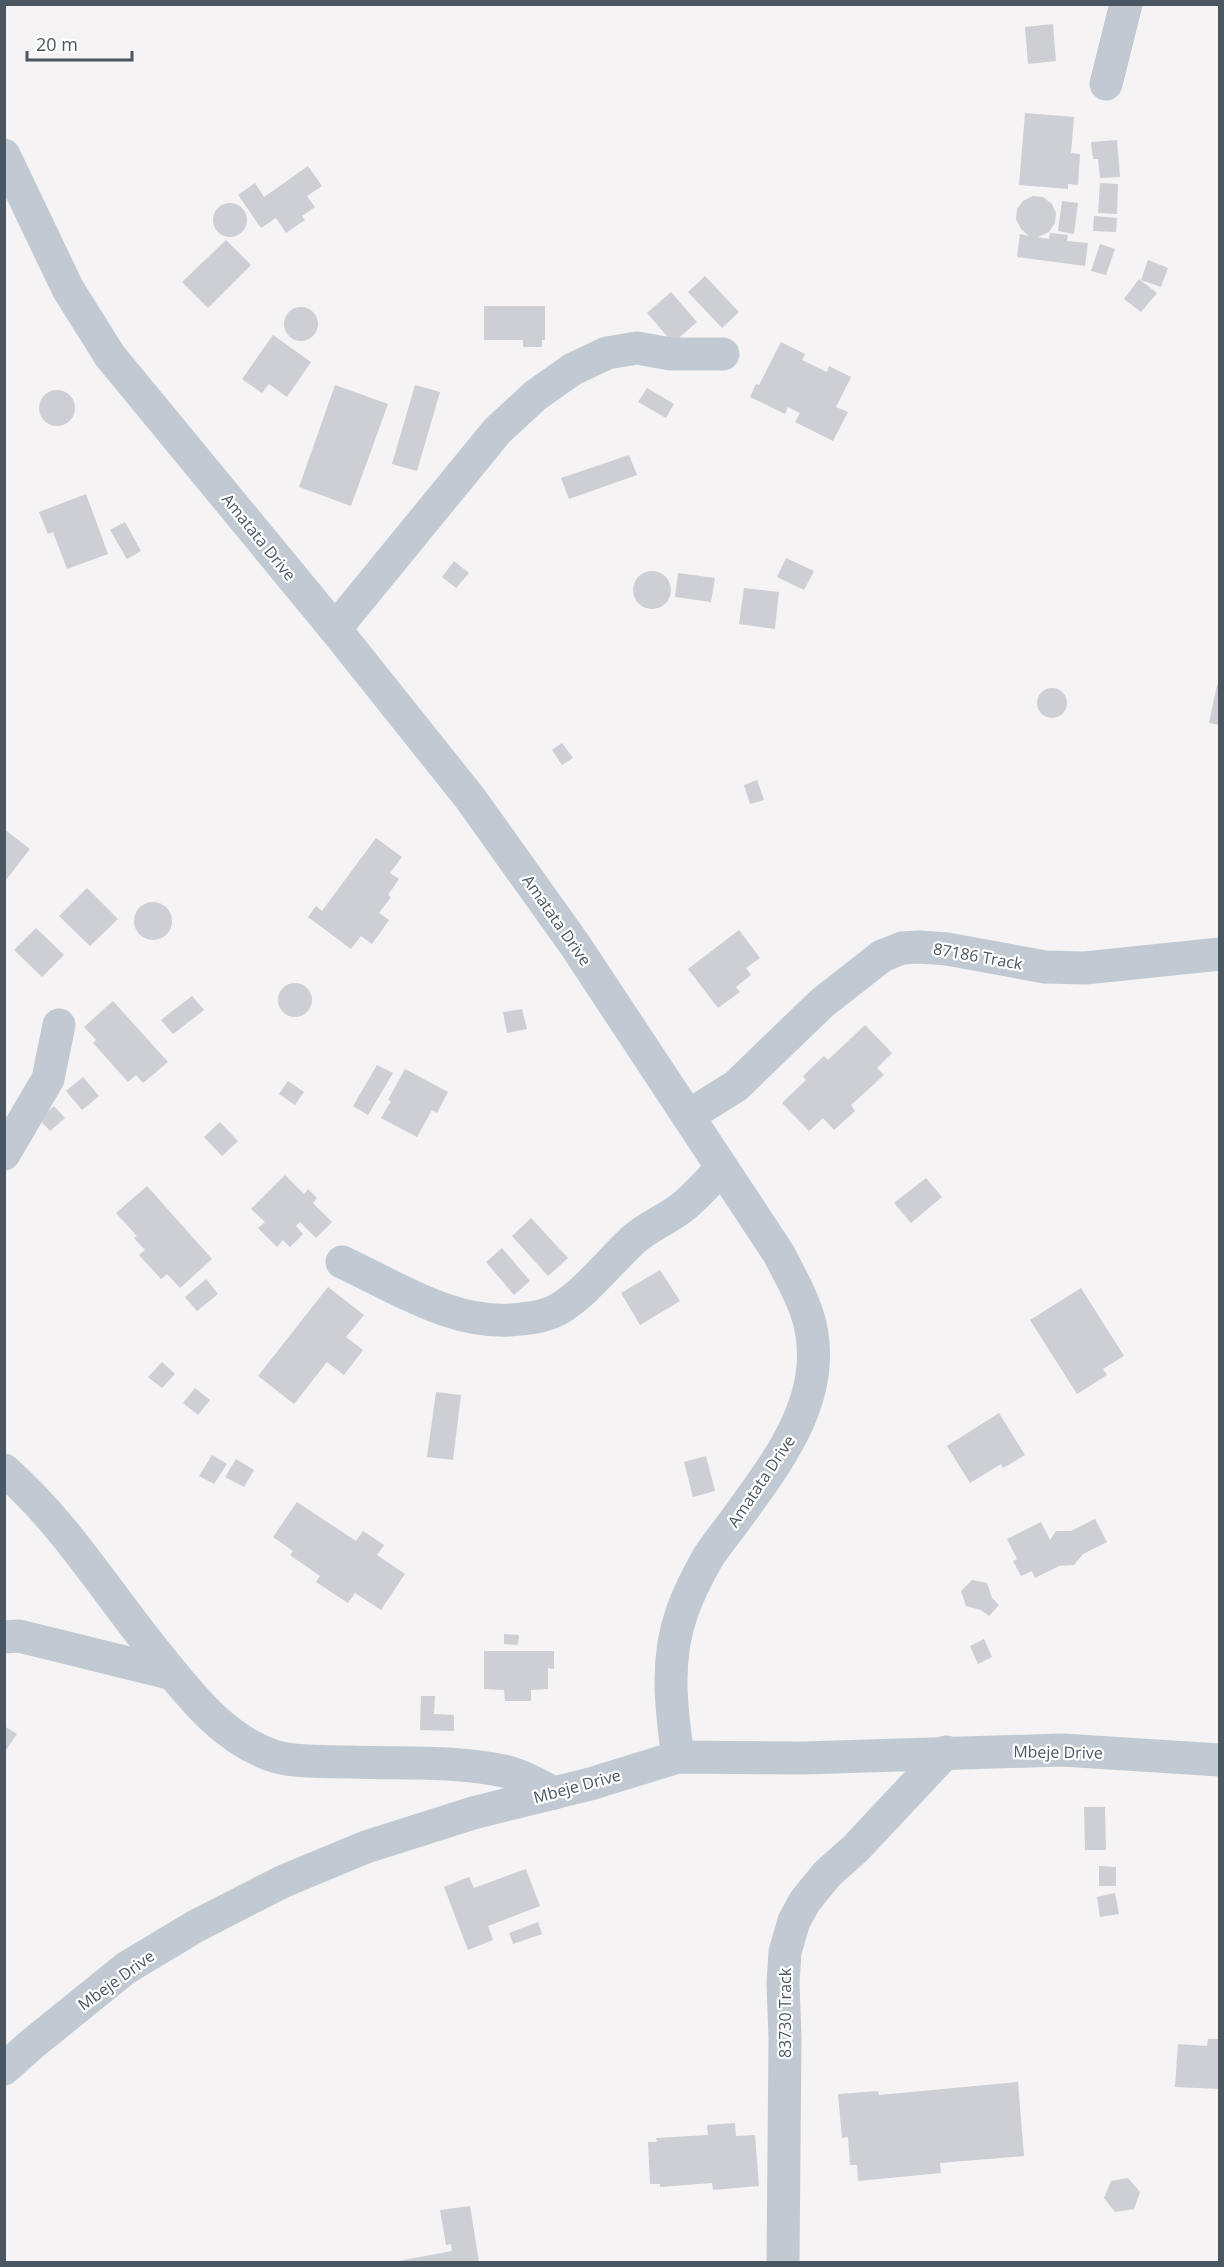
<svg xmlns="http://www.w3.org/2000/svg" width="1224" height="2267" font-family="'Open Sans',sans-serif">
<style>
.building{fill:#cdcfd5}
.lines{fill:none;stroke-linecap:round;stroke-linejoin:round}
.minor{stroke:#c1cad2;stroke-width:33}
.labels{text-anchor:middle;stroke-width:4.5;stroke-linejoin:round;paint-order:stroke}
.street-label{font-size:16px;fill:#4a5661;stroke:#fff}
</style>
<rect width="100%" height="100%" fill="#f5f3f3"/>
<g class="building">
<polygon points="1053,24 1056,61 1028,64 1025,27"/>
<polygon points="1025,113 1074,117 1071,153 1080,154 1078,185 1068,184 1068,189 1019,185"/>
<polygon points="1117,140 1120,177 1100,178 1098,159 1093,159 1091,142"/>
<polygon points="308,166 322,186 307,196 315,207 302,216 305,220 286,233 276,218 261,228 238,195 255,183 264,197"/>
<polygon points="1100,183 1118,184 1117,214 1098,213"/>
<polygon points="1033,196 1043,197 1052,204 1056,213 1055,223 1049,232 1038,237 1049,239 1050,233 1068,235 1067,241 1088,243 1085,266 1017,257 1020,234 1029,236 1021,229 1016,219 1017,209 1023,201"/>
<polygon points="1062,201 1078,203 1074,234 1058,231"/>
<circle cx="230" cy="220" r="17"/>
<polygon points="1094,216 1117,218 1116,232 1093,231"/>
<polygon points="226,240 251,265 208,308 182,282"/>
<polygon points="1100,244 1115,249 1106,275 1091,271"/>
<polygon points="1148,260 1168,268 1161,287 1141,280"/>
<polygon points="705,276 739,312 722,328 688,292"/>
<polygon points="1139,279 1157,293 1141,312 1124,299"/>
<polygon points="671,292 697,322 673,343 647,313"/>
<polygon points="484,306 545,306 545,340 542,340 542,347 523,347 523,340 484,340"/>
<circle cx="301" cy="324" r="17"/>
<polygon points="273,335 311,362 287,397 269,384 262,393 242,379"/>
<polygon points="781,342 805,354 802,360 827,372 829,366 851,377 836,407 848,412 833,441 795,422 800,413 788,407 785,414 750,397 756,384 759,385"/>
<polygon points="335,385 388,404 351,506 299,487"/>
<polygon points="415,385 440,392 417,471 392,464"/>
<polygon points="647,388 674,404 666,418 638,402"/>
<circle cx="57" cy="408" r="18"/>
<polygon points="629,455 637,475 569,499 561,478"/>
<polygon points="86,494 108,554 67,569 53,532 48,534 39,512"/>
<polygon points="125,522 141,551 127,559 110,530"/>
<polygon points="786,558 814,571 804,590 777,577"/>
<polygon points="454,561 469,573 456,588 442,577"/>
<circle cx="652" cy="590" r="19"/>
<polygon points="678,573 715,578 711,602 675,597"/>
<polygon points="744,588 779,592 775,629 739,624"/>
<polygon points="1217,685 1220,685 1220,725 1209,723"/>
<circle cx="1052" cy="703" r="15"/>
<polygon points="562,743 573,758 562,765 552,750"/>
<polygon points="757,780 764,800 750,804 744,785"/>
<polygon points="4,829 30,849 6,880 4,879"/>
<polygon points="376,838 402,857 390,873 399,879 388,895 391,897 379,913 389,920 372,944 361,936 351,949 308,917 316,906 322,911"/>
<polygon points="87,888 118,919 90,946 59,916"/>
<circle cx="153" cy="921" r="19"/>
<polygon points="36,928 64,955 42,977 14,950"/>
<polygon points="739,930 760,958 746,968 751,975 736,987 740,992 718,1008 688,969"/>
<circle cx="295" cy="1000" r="17"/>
<polygon points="192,996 204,1010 173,1034 161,1020"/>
<polygon points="113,1001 168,1062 143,1083 136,1075 128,1082 93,1043 96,1040 84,1027"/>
<polygon points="522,1009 527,1029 507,1033 503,1012"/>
<polygon points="865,1025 892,1053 877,1068 884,1075 851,1105 855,1111 834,1130 823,1118 809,1131 782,1103 806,1080 803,1076 824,1056 828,1060"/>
<polygon points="377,1065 393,1073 368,1115 353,1106"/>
<polygon points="405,1069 448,1092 437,1113 432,1110 417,1137 381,1118 391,1101 388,1100"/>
<polygon points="83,1077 99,1096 82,1110 66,1091"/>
<polygon points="288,1081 304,1092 295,1105 279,1094"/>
<polygon points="54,1106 65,1118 50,1131 39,1119"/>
<polygon points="220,1122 238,1141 222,1156 204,1137"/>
<polygon points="285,1175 304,1194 308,1189 317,1198 313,1203 332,1222 316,1238 300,1222 296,1226 303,1234 290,1247 283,1240 277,1247 258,1228 265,1222 251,1209"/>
<polygon points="926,1178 942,1197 911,1223 894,1203"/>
<polygon points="147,1186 212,1259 180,1288 167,1274 161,1279 139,1255 145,1250 134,1238 137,1236 116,1213"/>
<polygon points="531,1218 568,1258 548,1276 512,1236"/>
<polygon points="502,1248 530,1281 514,1295 486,1262"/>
<polygon points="660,1270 680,1301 640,1325 621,1293"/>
<polygon points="206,1279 218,1294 197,1311 185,1297"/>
<polygon points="328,1287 364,1315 346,1337 363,1350 344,1375 327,1362 294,1404 258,1376"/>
<polygon points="1081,1288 1124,1356 1103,1369 1107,1375 1077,1394 1030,1320"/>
<polygon points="162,1362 175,1374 162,1388 148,1377"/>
<polygon points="195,1388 210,1400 198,1415 183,1403"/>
<polygon points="436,1392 461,1395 453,1460 427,1457"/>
<polygon points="999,1413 1025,1455 1003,1468 1001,1464 970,1483 947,1446"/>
<polygon points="212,1455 227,1464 214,1484 199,1476"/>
<polygon points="706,1456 715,1491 693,1497 684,1462"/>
<polygon points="236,1459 254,1470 244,1487 225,1477"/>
<polygon points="297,1502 356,1541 363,1531 384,1545 377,1555 405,1574 381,1610 355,1593 348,1603 316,1582 320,1576 290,1555 293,1551 273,1537"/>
<polygon points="1095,1519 1107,1542 1083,1554 1074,1565 1059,1566 1035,1578 1032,1571 1021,1576 1013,1561 1017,1559 1007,1539 1041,1522 1050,1540 1056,1531 1071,1531"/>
<polygon points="972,1580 987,1583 992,1598 999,1605 989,1616 981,1610 966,1606 961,1591"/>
<polygon points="504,1634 519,1635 518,1645 504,1644"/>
<polygon points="984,1639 992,1657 978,1664 970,1646"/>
<polygon points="484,1651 554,1651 554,1669 548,1668 548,1689 531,1690 531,1701 505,1701 504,1690 484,1689"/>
<polygon points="421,1696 435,1696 434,1714 454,1715 454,1731 420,1730"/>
<polygon points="4,1726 17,1734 4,1753"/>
<polygon points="1084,1807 1105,1807 1106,1850 1085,1850"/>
<polygon points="1099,1866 1116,1867 1116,1886 1099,1886"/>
<polygon points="526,1869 540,1906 488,1926 493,1940 468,1950 444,1887 469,1877 474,1888"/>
<polygon points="1115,1893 1119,1914 1100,1917 1097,1897"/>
<polygon points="538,1922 542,1934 513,1944 509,1933"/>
<polygon points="1208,2039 1220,2039 1220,2089 1175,2087 1178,2044 1207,2046"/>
<polygon points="1018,2082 1024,2156 940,2163 941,2173 858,2181 857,2165 850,2165 848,2137 842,2138 838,2094 878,2091 879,2095"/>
<polygon points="735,2123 736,2136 755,2135 759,2186 713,2190 712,2183 660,2187 660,2184 650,2184 648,2142 657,2142 656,2138 708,2135 707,2125"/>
<polygon points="1128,2178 1140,2192 1134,2209 1115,2212 1104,2198 1111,2181"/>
<polygon points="470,2206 479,2262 393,2262 452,2251 451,2244 446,2245 440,2210"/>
</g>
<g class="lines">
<g class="minor">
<polyline points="1106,84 1126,4"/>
<path d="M4,155L68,289L110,356L335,629L470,798L575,945L779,1254C790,1276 804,1299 810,1324C828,1400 775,1465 734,1522C725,1534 715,1546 707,1559C698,1575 688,1595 682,1612C665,1660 671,1708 678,1757"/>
<polyline points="335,629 497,431 536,395 573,369 607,353 637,348 671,354 723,354"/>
<polyline points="688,1116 736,1086 822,1003 882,956 902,948 919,947 947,949 1045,967 1085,968 1220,954"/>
<polyline points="4,1154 48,1079 59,1025"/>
<path d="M342,1262C398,1288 457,1328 521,1319C533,1318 546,1316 557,1310C583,1296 611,1260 634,1239C648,1227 665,1220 680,1209C695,1198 708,1182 722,1168"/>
<path d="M4,1470C66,1524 109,1596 161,1659C192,1698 227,1742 277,1757C298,1763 328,1761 350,1762C403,1764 457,1760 508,1772C524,1776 540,1786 554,1793"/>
<polyline points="4,1637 19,1636 173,1674"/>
<polyline points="4,2069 32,2044 126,1968 196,1926 284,1881 366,1847 473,1813 590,1784 678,1757 803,1758 1062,1750 1220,1760"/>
<polyline points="783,2262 785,2038 783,1983 785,1952 794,1921 805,1901 827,1874 856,1848 946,1752"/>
</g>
</g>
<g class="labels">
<g class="street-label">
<text transform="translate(259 537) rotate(51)" y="6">Amatata Drive</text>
<text transform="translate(557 920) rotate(55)" y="6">Amatata Drive</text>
<text transform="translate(978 956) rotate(10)" y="6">87186 Track</text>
<text transform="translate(761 1481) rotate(-56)" y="6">Amatata Drive</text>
<text transform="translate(1058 1752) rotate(1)" y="6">Mbeje Drive</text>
<text transform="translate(577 1786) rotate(-15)" y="6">Mbeje Drive</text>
<text transform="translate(116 1980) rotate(-36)" y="6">Mbeje Drive</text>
<text transform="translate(785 2013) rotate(-90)" y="6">83730 Track</text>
</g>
</g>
<rect width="1224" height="2267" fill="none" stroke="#4a5661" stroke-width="12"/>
<path d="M27 51v9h105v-9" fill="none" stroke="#4a5661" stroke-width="3"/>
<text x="36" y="51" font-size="18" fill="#4a5661" stroke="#ffffff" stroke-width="4.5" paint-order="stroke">20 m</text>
</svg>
